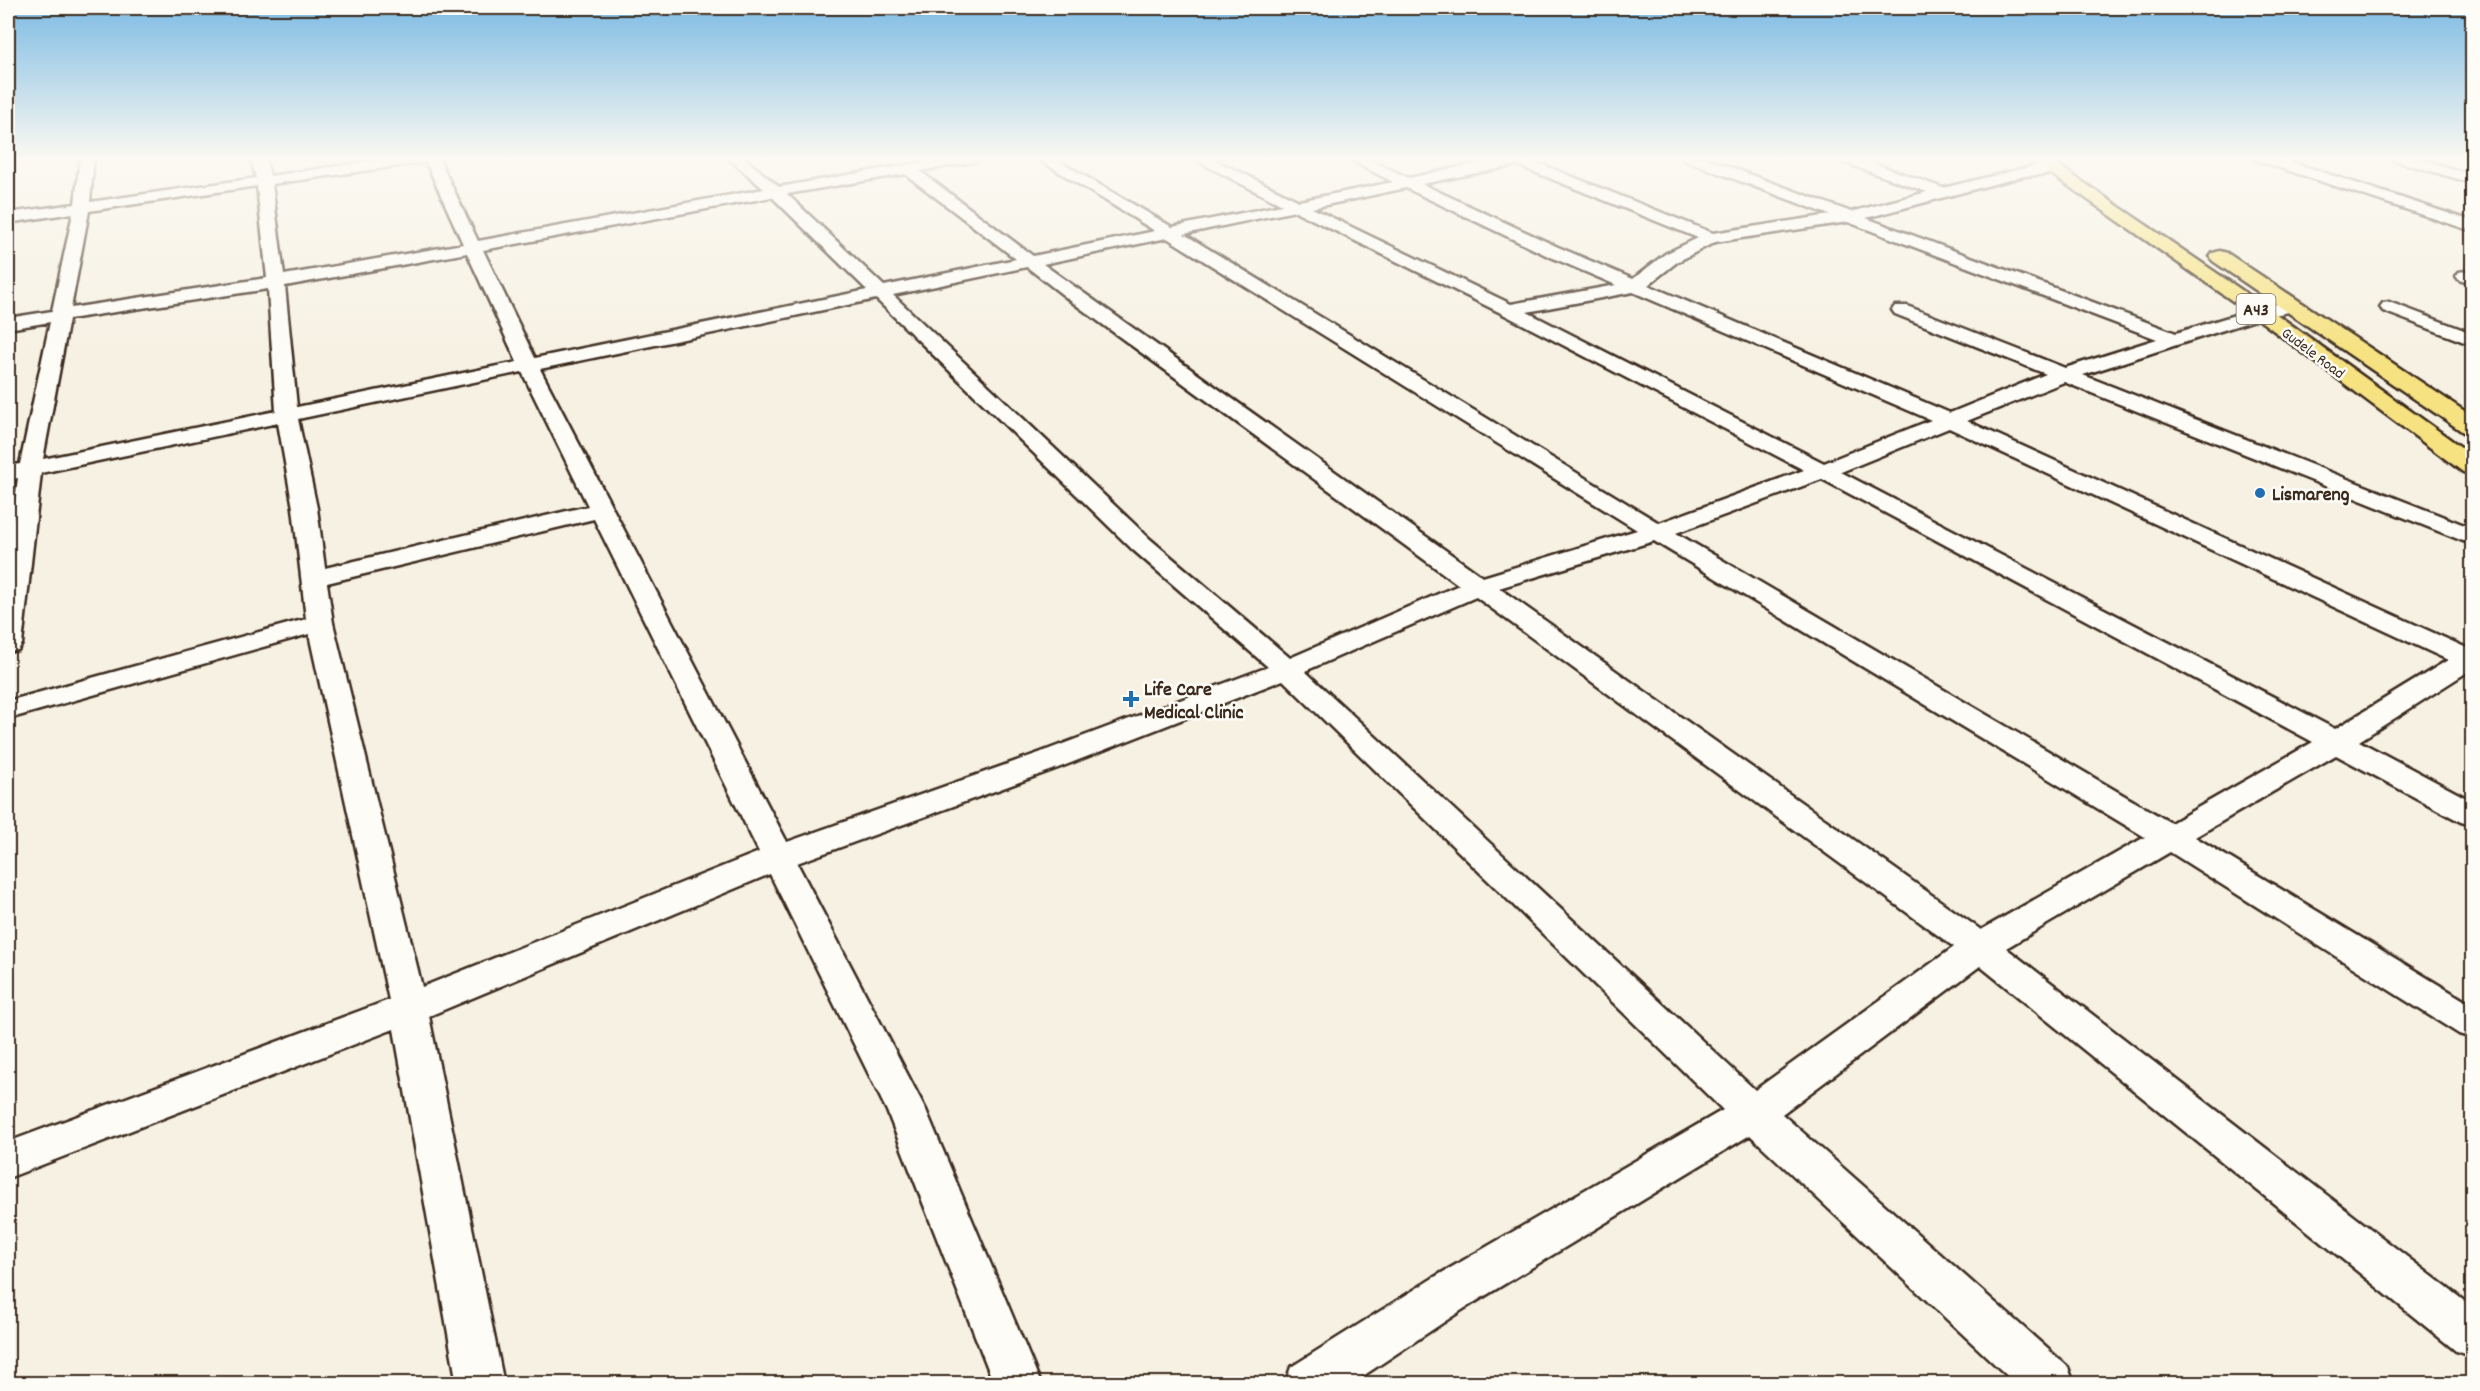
<svg xmlns="http://www.w3.org/2000/svg" width="2480" height="1391" font-family="Dekko,sans-serif">
<style>
.lines{fill:none;stroke-linecap:round;stroke-linejoin:round}
.minor-casing{stroke:#3b2a1e;stroke-width:5}
.trunk-casing{stroke:#3b2a1e;stroke-width:5}
.minor{fill:#fdfcf7;fill-rule:evenodd}
.trunk{fill:#f6e281;fill-rule:evenodd}
.poi-dot{fill:#1f6fb2;stroke:#fdfcf7;stroke-width:2}
.labels{text-anchor:middle;stroke-width:5;stroke-linejoin:round;paint-order:stroke}
.far-street-label{font-size:16px;fill:#3b2a1e;stroke:#fdfcf7}
.shield{fill:#fdfcf7;stroke:#75695f;stroke-width:1.5}
.shield-label{font-size:18px;font-weight:bold;fill:#3b2a1e}
.poi-label{font-size:20px;font-weight:bold;fill:#3b2a1e;stroke:#fdfcf7;text-anchor:start}
</style>
<rect width="100%" height="100%" fill="#f6f1e3"/>
<filter id="ink" filterUnits="userSpaceOnUse"><feTurbulence type="fractalNoise" baseFrequency=".0167" numOctaves="2"/><feDisplacementMap in="SourceGraphic" scale="12" xChannelSelector="R" yChannelSelector="G"/><feConvolveMatrix kernelMatrix="1 2 1 2 8 2 1 2 1" color-interpolation-filters="sRGB"/></filter>
<g filter="url(#ink)">
<g class="lines">
<defs>
<g id="minor">
<path d="M80,157H94L90,202L256,178L251,157H265L270,176L399,157H438L478,241L764,189L727,157H743L779,187L952,157H985L978,161L920,171L1033,256L1155,231L1035,157H1052L1172,227L1282,205L1190,157H1209L1299,201L1393,182L1345,157H1364L1409,178L1506,157H1541L1533,161L1713,233L1830,215L1684,160L1682,157H1703L1851,212L1927,192L1837,160L1835,157H1856L1943,188L2038,165L2060,167L2062,170L2060,173L2024,176L1866,218L2176,333L2261,307L2293,301L2299,302L2302,306L2299,310L2264,317L2083,375L2472,528V543L2463,541L2064,382L1967,421L2469,649H2472V669L2359,741L2472,801V825L2461,822L2336,755L2195,837L2472,1005V1038L2459,1034L2170,852L2006,948L2472,1307V1357L2456,1351L1980,966L1782,1114L2068,1367L2074,1384H2016L1750,1135L1465,1308L1351,1384H1285L1291,1367L1433,1278L1723,1110L1283,680L1058,768L797,863L926,1110L1041,1384H994L887,1111L770,874L429,1016L504,1384H457L394,1029L8,1178V1142L389,1000L309,634L8,719V701L306,619L293,508L278,423L41,473L22,644L18,650L8,652V550L18,478L8,480V466L20,464L50,322L8,329V318L52,311L73,213L8,223V213L75,204ZM426,162L463,244L284,275L272,184ZM1517,165L1698,238L1665,254L1633,279L1558,247L1422,184ZM905,174L1016,259L884,286L787,194ZM257,186L267,278L71,308L89,211ZM1406,188L1546,255L1616,285L1511,304L1312,208ZM772,197L867,290L535,358L483,250ZM1295,211L1503,314L1804,470L1659,523L1184,234ZM1848,222L2157,339L2065,368L1907,306H1895L1892,310L1895,314L2046,374L1950,413L1648,285L1677,262L1715,242ZM1167,238L1637,530L1483,577L1043,264ZM467,253L517,362L297,407L285,286ZM1027,267L1072,302L1459,585L1290,658L1150,539L893,295ZM268,289L276,411L43,459L69,319ZM1633,292L1931,420L1824,463L1527,312ZM876,299L1132,549L1268,667L1036,754L787,842L540,369ZM522,372L588,506L325,568L317,508L298,419ZM1949,428L2448,660L2335,729L1841,472ZM1822,479L2313,742L2171,823L1676,533ZM594,519L759,852L422,987L333,623L327,583ZM1654,541L2145,837L1981,930L1499,588ZM1476,597L1954,947L1755,1090L1305,671Z"/>
<polygon points="2254,157 2276,157 2472,221 2472,231 2256,160"/>
<polygon points="2391,157 2414,157 2472,175 2472,183 2393,160"/>
<polygon points="2465,271 2472,273 2472,284 2459,280 2456,276 2459,272"/>
<polygon points="2389,302 2472,333 2472,345 2383,311 2380,307 2383,303"/>
</g>
<g id="trunk">
<polygon points="2027,157 2046,157 2268,308 2472,455 2472,475 2463,472 2254,316"/>
<polygon points="2220,251 2227,253 2472,416 2472,434 2463,432 2213,261 2210,257 2213,253"/>
</g>
</defs>
<use href="#minor" class="minor-casing"/>
<use href="#trunk" class="trunk-casing"/>
<use href="#minor" class="minor"/>
<use href="#trunk" class="trunk"/>
</g>
</g>
<linearGradient id="sky" x2="0" y2="1"><stop stop-color="#7dbbe4"/><stop offset="0.45" stop-color="#fbf9f2"/><stop offset="1" stop-color="#fbf9f2" stop-opacity="0"/></linearGradient>
<rect width="2480" height="352" fill="url(#sky)"/>
<g class="poi-dot">
<circle cx="2260" cy="493" r="6"/>
<path d="M1128 690h6v6h6v6h-6v6h-6v-6h-6v-6h6z"/>
</g>
<g class="labels">
<g class="far-street-label">
<text transform="translate(2314 352) rotate(37)" y="6">Gudele Road</text>
</g>
<rect class="shield" x="2236.5" y="294" width="39" height="30" rx="4.5"/>
<g class="shield-label">
<text x="2256" y="315">A43</text>
</g>
<g class="poi-label">
<text x="2272" y="500">Lismareng</text>
<text x="1144" y="695">Life Care<tspan x="1144" dy="23">Medical Clinic</tspan></text>
</g>
</g>
<rect width="2480" height="1391" fill="none" stroke="#fdfcf7" stroke-width="30"/>
<rect x="15" y="15" width="2450" height="1361" fill="none" stroke="#3b2a1e" stroke-width="2" filter="url(#ink)"/>
</svg>
